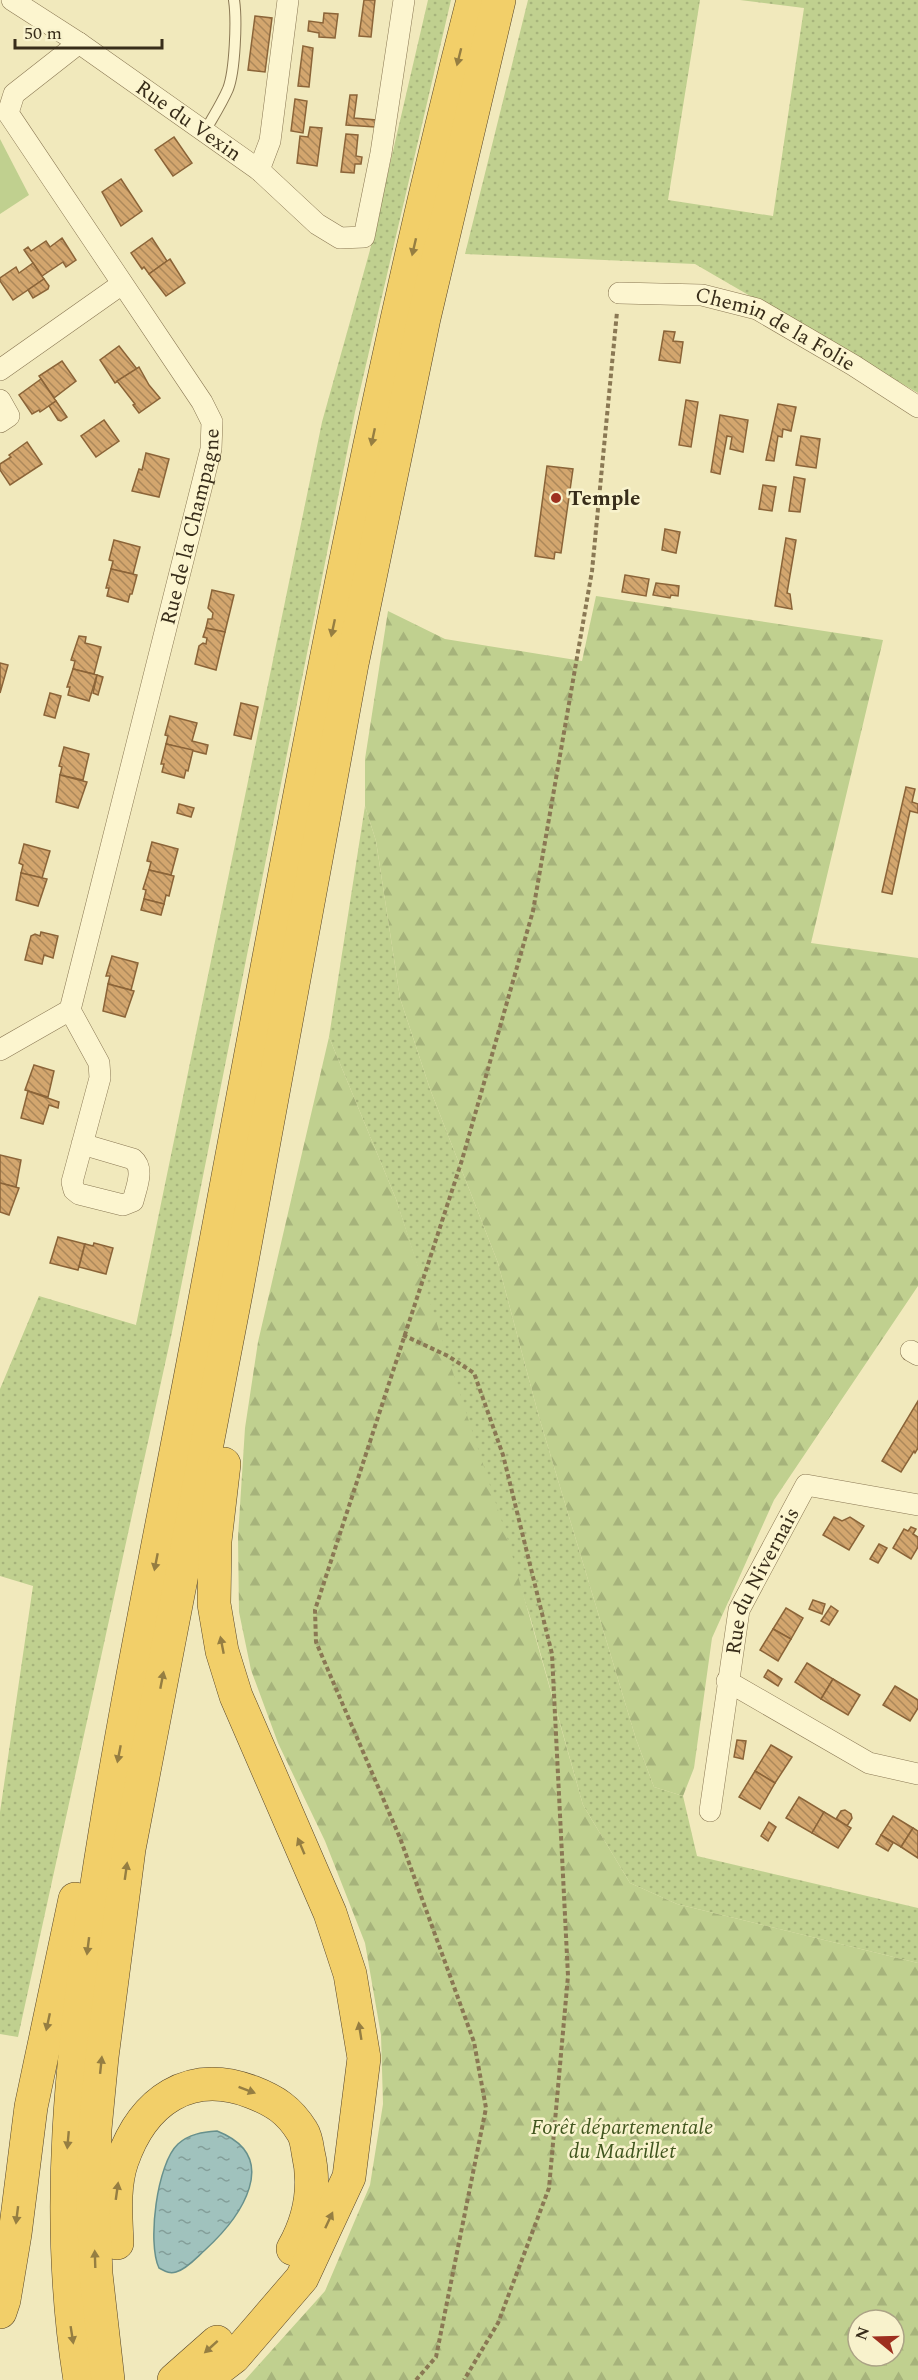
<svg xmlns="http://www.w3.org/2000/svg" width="918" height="2380" font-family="Spectral,serif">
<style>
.grass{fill:url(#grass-dots)}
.forest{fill:url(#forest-firs);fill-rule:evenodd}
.park{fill:#c0d08f}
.water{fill:url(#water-ripples);stroke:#67908c;stroke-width:1.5}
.building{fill:url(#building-back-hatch);stroke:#8b6438;stroke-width:1.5}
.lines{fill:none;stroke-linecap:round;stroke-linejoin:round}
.service-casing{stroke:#8a7854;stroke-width:12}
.minor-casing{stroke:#8a7854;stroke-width:22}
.trunk-casing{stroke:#574529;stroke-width:34}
.path{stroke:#8a7854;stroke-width:4;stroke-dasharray:4.5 3;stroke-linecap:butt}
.service{stroke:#fcf5cf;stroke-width:10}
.minor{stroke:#fcf5cf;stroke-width:21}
.trunk{stroke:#f2cf69;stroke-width:33}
.oneway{fill:#957e42}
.poi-dot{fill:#9e301f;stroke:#f8f2cc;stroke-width:2}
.labels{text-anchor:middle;stroke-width:5;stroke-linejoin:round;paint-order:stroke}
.street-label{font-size:21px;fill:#382d1a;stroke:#f8f2cc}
.poi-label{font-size:21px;font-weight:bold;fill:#382d1a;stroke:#f8f2cc;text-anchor:start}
.park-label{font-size:21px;font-style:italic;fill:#41561f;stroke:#f8f2cc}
</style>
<defs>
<pattern id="grass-dots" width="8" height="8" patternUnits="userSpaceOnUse" patternTransform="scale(1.5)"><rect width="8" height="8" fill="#c0d08f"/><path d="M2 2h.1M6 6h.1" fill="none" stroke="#a6b37b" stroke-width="1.8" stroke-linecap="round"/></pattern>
<pattern id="forest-firs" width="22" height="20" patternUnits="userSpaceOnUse" patternTransform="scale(1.5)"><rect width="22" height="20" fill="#c0d08f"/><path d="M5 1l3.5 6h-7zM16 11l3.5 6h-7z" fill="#a6b37b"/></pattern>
<pattern id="water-ripples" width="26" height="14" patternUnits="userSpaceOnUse" patternTransform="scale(1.5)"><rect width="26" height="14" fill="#a0c2bd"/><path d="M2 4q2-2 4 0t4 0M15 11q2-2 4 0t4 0" fill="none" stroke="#839e99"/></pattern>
<pattern id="building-back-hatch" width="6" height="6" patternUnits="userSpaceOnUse" patternTransform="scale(1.5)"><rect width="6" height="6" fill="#d3a66e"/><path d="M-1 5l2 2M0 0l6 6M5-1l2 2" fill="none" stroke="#ac885a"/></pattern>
</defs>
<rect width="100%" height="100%" fill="#f1e9bc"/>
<g class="grass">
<polygon points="428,0 451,0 355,412 172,1332 18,2037 0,2034 0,1812 33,1586 0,1576 0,1389 39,1296 136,1325 322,422 370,250"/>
<polygon points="528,0 700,0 668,200 773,216 804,8 740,0 918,0 918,393 695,264 465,254"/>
<polygon points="365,806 376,841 400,998 430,1089 498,1263 539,1417 636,1739 654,1787 683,1796 697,1856 918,1908 918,1963 677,1904 630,1883 583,1805 531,1620 396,1199 329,1037"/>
</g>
<g class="forest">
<polygon points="596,596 883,640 811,943 918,958 918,1286 774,1500 712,1638 694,1768 683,1796 654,1787 636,1739 539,1417 498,1263 430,1089 400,998 376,841 365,806 365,759 388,611 445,639 582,661"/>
<path d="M329,1037L396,1199L507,1537L583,1805L630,1883L677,1904L918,1963V2380H245L325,2291L370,2185L383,2104L381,2035L365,1943L325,1841L278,1743L251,1670L239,1612L238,1537L245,1428L258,1342ZM858,2320H894V2356H858Z"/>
</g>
<polygon class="park" points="0,139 29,195 0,214"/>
<path class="water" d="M217,2131C283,2157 241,2217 205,2250C197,2257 187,2269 176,2272C169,2274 165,2271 159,2268C147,2243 157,2163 178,2144C189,2134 203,2132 217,2131Z"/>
<g class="building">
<polygon points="364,0 375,0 371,37 359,36"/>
<polygon points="324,13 338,14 335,38 319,37 319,33 308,31 309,21 323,23"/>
<polygon points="255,16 272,18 265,72 248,70"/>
<polygon points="303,46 313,48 309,87 298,86"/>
<polygon points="350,95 357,95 354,118 376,120 375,127 346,125"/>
<polygon points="295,99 307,101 303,133 291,131"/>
<polygon points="310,127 322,128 317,166 297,163 300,136 308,137"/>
<polygon points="346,134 358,135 356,156 362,157 361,164 355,164 354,173 341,172"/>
<polygon points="174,137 192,163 173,176 155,150"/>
<polygon points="121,179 142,211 121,226 102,192"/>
<polygon points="62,238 76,260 66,267 63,262 42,276 24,250 28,247 31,251 46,241 50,247"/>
<polygon points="152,238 167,261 149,274 144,267 142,269 131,253"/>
<polygon points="170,259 185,283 166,296 149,274"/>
<polygon points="33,263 44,279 13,300 0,281 0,278 16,267 19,273"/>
<polygon points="44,279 49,286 48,289 33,298 28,290"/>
<polygon points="664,331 675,332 673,341 683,342 680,363 659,360"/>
<polygon points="119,346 137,369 115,383 100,360"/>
<polygon points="62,361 76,381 54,398 39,376"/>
<polygon points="139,367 149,385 160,398 139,413 133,405 135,404 117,381"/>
<polygon points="41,379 56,401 40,412 39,410 32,414 19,395"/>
<polygon points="686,400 698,402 691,447 679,445"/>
<polygon points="56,401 67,417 61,421 58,420 49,406"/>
<polygon points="778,404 796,407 791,431 783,429 782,437 778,436 774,461 766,460"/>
<polygon points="720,415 748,420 743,452 730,449 732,437 727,436 720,474 711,472"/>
<polygon points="104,420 119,441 96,457 81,436"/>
<polygon points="801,436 820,439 816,468 796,465"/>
<polygon points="27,442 42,464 10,485 0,470 0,464 11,457 9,455"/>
<polygon points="146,453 169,459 159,497 132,491 139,469 142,470"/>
<polygon points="547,466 573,469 561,553 555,552 554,559 535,556"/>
<polygon points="794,477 805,479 800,512 789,511"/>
<polygon points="763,485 776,487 772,511 759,509"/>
<polygon points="665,529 680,532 676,553 662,550"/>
<polygon points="786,538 796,540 787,593 790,594 792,609 775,606"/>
<polygon points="114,540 140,547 133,574 111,569 113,561 109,560"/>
<polygon points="111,569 137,575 132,594 130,594 128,602 107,596 109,588 106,588"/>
<polygon points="625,575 649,579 646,596 622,592"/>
<polygon points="656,583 679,586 678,596 671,595 670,598 653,595"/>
<polygon points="212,590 234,595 225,632 206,628 208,619 212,619 213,613 208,608"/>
<polygon points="206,628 225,632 216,670 195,664 199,646 203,643 206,644 207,638 203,637"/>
<polygon points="79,636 86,637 85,643 101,647 94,674 73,669 75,661 71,660"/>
<polygon points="0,663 8,665 0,693"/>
<polygon points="73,669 97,675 89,701 68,695 70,687 67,687"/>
<polygon points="97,675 103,677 98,695 93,693"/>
<polygon points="50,693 61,696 55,718 44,715"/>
<polygon points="241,703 258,707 251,739 234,735"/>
<polygon points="170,716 197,723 192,741 208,745 206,754 166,744 168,736 165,735"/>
<polygon points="166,744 193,750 188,771 186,770 184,778 162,772 164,764 161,764"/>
<polygon points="64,747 89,754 83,780 60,775 62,767 59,766"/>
<polygon points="60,775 87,782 78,808 56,802"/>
<polygon points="906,787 915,789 912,802 918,804 918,813 910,811 892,894 882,892"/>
<polygon points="179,804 194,808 191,817 177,813"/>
<polygon points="152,842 178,849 171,875 149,870 151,862 147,861"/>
<polygon points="24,844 50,851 42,878 21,873 23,865 19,863"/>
<polygon points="149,870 174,876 169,896 166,895 164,904 144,899 146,890 143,889"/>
<polygon points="21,873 47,879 38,906 16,900"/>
<polygon points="144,899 164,904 161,915 141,910"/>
<polygon points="41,932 58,936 53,958 44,955 42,964 25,960 31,936 35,934 40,936"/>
<polygon points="112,956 138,963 131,990 108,984 110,976 106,976"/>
<polygon points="108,984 134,991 125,1017 103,1011"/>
<polygon points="34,1065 54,1071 48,1097 25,1090"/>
<polygon points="28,1091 59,1102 58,1108 49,1105 43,1124 21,1118"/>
<polygon points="0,1155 21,1160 16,1187 0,1183"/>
<polygon points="0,1183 19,1188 9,1215 0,1212"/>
<polygon points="58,1237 85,1244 78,1270 50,1263"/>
<polygon points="94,1243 113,1248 106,1274 79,1267 85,1244 93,1246"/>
<polygon points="918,1401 918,1448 915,1453 914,1451 901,1472 882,1461"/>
<polygon points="834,1517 842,1521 850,1517 864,1526 849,1550 823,1535"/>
<polygon points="911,1527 916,1529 913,1534 918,1537 918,1547 911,1559 893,1548 904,1529 908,1531"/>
<polygon points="879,1544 887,1548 878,1563 870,1559"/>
<polygon points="813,1600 825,1604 822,1614 809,1609"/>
<polygon points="831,1606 838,1611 829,1625 821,1621"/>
<polygon points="786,1608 803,1618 791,1639 773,1629"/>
<polygon points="773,1629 791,1639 778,1661 760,1650"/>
<polygon points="807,1663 833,1679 821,1699 795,1682"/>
<polygon points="768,1670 782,1679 778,1686 764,1677"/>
<polygon points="833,1679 860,1695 848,1715 821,1699"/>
<polygon points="895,1686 918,1700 918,1708 910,1721 883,1705"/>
<polygon points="737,1740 746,1741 743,1759 734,1757"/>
<polygon points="771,1745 792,1757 775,1783 755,1771"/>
<polygon points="755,1771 775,1783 760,1809 739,1797"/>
<polygon points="799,1797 824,1812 812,1833 786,1818"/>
<polygon points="845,1810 851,1814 852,1818 847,1826 836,1819 841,1811"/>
<polygon points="824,1812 851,1828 838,1848 812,1833"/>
<polygon points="893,1816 913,1828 901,1847 881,1835"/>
<polygon points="769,1822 776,1827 768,1841 761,1836"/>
<polygon points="913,1828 918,1831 918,1858 901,1847"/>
<polygon points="881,1835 893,1843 888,1851 876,1844"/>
</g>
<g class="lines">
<defs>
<path id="service" d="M205,131C213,117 222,103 228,89C235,71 237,20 234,0"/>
<g id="minor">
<path id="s1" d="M12,0L79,43L259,170L317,224L340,238L364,237L381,153L404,0"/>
<polyline points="259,170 270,141 288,0"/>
<path id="s2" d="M619,293L702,295L757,309L853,365L918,407"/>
<polyline points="0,370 122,284"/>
<polyline points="0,400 9,416 0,422"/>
<path d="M70,1010L99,1063L100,1078L72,1182L74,1190L79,1194L123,1205L133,1201C136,1188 145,1169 133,1159L82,1144"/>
<path id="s3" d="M0,1050L70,1010L211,449L212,422L202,402L8,113L14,94L79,43"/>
<polyline points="911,1351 918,1355"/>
<polyline points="727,1681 869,1763 918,1774"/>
<path id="s4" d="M710,1811L739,1610L806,1485L918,1505"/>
</g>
<g id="trunk">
<path d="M117,2243C116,2217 113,2187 122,2161C143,2101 189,2068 252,2092C275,2101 289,2110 302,2131C306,2137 307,2145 308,2152C316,2186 310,2219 293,2249"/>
<polyline points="0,2312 4,2300 15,2234 31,2107 75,1899"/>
<path d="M80,2380C53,2214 72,2049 97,1884C124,1708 161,1533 194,1358C280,904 358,448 473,0"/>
<polyline points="108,2380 96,2274 93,2203 95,2129 102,2057 129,1849 237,1288 352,664 424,318 499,0"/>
<polyline points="174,2380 217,2342"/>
<polyline points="204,2380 234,2357 302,2278 349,2177 364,2058 350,1974 330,1913 236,1696 222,1651 214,1604 215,1541 224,1464"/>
</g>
</defs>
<use href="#service" class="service-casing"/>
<use href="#minor" class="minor-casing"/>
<use href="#trunk" class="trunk-casing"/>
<g class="path">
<polyline points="403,1335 448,1356 474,1373 503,1455 552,1654 568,1976 549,2188 498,2323 464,2380"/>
<polyline points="416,2380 436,2357 486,2108 474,2042 400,1838 316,1642 315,1610 462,1160 533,911 592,571 617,312"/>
</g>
<use href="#service" class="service"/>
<use href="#minor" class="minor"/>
<use href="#trunk" class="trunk"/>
</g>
<defs><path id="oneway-solid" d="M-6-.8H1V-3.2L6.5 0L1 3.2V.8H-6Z" transform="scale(1.5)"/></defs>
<g class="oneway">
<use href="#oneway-solid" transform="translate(459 57) rotate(104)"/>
<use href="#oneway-solid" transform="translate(414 247) rotate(103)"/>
<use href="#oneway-solid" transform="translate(373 437) rotate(102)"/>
<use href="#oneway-solid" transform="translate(333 628) rotate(102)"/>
<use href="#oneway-solid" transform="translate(156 1562) rotate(101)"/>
<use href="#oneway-solid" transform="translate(222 1645) rotate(-101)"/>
<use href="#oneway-solid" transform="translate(162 1680) rotate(-79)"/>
<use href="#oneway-solid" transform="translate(119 1754) rotate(101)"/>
<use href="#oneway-solid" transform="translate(301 1846) rotate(-113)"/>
<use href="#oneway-solid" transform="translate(126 1871) rotate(-82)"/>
<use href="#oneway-solid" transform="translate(88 1946) rotate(97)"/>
<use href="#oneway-solid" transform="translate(48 2022) rotate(102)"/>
<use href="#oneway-solid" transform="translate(360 2031) rotate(-99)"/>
<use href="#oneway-solid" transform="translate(101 2065) rotate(-84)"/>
<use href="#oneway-solid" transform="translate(247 2090) rotate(21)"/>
<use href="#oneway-solid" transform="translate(68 2140) rotate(95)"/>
<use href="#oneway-solid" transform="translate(117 2191) rotate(-82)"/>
<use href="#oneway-solid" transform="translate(17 2215) rotate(97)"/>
<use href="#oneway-solid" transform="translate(329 2220) rotate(-65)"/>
<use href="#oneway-solid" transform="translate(95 2259) rotate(-92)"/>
<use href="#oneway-solid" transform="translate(72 2335) rotate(81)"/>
<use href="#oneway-solid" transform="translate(211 2347) rotate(138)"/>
</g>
<circle class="poi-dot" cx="556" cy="498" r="6"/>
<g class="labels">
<g class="street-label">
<text dy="7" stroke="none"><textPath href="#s1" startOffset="214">Rue du Vexin</textPath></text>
<text dy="7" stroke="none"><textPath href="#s2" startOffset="164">Chemin de la Folie</textPath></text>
<text dy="7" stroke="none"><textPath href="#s3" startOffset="579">Rue de la Champagne</textPath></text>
<text dy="7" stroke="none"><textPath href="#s4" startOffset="238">Rue du Nivernais</textPath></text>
</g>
<g class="poi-label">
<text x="568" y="505">Temple</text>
</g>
<g class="park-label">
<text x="622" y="2134">Forêt départementale<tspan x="622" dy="24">du Madrillet</tspan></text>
</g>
</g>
<g transform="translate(876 2338) rotate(289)"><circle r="28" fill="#f8f2cc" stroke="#aba385" stroke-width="1.5"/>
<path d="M0-4.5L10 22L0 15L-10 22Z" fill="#9e301f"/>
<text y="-9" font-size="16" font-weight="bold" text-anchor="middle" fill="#382d1a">N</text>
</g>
<path d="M15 39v9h147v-9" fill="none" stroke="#382d1a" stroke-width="3"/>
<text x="24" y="39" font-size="18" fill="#382d1a" stroke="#f8f2cc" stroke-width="4.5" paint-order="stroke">50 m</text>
</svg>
